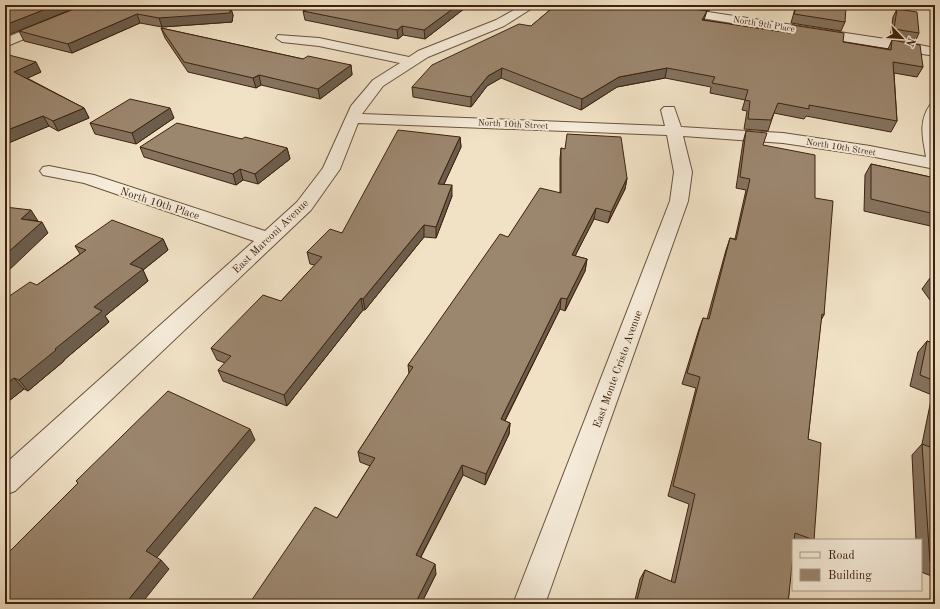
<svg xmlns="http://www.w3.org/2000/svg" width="940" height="609" font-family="'Old Standard TT',serif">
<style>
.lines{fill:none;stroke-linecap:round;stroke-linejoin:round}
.minor-casing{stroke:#6b523d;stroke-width:2}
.minor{fill:#f6ecda;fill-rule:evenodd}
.wall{fill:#85735f;stroke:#3e220f}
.shaded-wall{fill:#6c5e4d;stroke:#3e220f}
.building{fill:#9b866e;stroke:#3e220f}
.labels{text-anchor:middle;stroke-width:4;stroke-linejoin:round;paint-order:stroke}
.far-street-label{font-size:9px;fill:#3e220f;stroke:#f6ecda}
.street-label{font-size:11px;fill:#3e220f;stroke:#f6ecda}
</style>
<rect width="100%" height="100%" fill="#f1e2c6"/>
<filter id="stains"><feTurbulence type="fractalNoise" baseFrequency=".005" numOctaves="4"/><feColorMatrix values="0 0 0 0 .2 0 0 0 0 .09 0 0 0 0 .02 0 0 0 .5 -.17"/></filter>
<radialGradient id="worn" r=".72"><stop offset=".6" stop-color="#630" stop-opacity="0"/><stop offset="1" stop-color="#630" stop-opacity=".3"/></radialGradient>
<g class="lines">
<defs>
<g id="minor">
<polygon points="86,5 102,5 100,7 5,47 5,38"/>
<path d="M523,5H537L504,26L428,57L383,86L362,114L665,126L661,110L664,107H674L681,127L783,133L870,146L926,157C923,139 918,122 930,105L935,104V169L870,156L783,143L683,136L692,172L688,201L545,604H513L670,201L674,172L667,135L358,123L340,169L311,210L15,491L5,495V464L254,241L84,183L43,175L40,171L43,167L49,166L94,175L265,231L297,202L323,168L351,106L373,80L400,63L319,46L282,42L276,38L278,35L319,38L409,57L418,51L496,20Z"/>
<polygon points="634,5 662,5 905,42 935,48 935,56 640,8"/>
</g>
</defs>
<use href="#minor" class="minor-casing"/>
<use href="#minor" class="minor"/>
</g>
<g class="wall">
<polygon points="84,5 230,6 233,15 232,22 162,27 140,23 72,53 24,41 19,31"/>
<polygon points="469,5 425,39 403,35 398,39 305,20 303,11"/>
<polygon points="672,5 712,5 709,11"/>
<polygon points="796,5 837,5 845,22 841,31 791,23"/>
<polygon points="549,9 704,20 789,33 792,25 843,42 888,49 892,40 923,67 917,77 894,73 897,121 891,132 806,116 804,119 774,113 768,131 744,129 747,111 742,110 745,100 710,93 711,87 665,78 617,87 581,110 501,78 487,86 471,107 413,97 412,87 531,26 549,11"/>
<polygon points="897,9 919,33 915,42 890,38 893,17"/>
<polygon points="161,28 303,59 351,65 352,75 320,99 261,85 256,88 188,72 165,38"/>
<polygon points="5,54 41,72 27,78 84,108 89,118 58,131 49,126 6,144 5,143"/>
<polygon points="174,118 136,144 95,134 90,123"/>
<polygon points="746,131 763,145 815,198 824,315 821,320 808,439 814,540 793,540 788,604 634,604 640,579 645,570 671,582 689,504 668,496 696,388 682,384 699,329 703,318 707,319 726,250 730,238 735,239 746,190 736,188 743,142"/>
<polygon points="460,137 461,147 444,184 452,196 436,238 424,237 365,310 363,310 287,406 223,381 218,370 225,363 217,360 211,348 281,301 315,265 310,264 307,252 342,233"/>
<polygon points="242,139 287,148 290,159 258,184 243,180 236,185 144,157 140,147"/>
<polygon points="561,148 627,178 625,189 608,223 594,219 575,256 587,259 585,271 565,311 560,309 505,421 510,423 509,434 485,485 463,475 421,557 436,574 421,604 249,604 337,518 370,466 360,462 358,452 409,374 408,365 508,237 560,192 560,159"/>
<polygon points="871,164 935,178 935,227 864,211 865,175"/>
<polygon points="163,239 168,250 143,270 148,281 105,316 109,322 64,360 64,361 28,391 24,389 5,404 37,285 80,254 75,246"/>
<polygon points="930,278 935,278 935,307 922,289"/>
<polygon points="927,341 935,344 935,597 934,577 921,572 921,540 916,540 912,455 922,444 932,395 910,386 918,352"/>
</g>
<g class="shaded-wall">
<polygon points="56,5 82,5 6,36 5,35 5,25"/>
<polygon points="458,5 469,5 425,39 424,30"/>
<polygon points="230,6 233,15 232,22 162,27 159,18"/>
<polygon points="707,11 704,20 702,20"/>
<polygon points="137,14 140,23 72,53 68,44"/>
<polygon points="402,26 403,35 398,39 397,30"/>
<polygon points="36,62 41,72 19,82 14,72"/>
<polygon points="351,65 352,75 320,99 318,89"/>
<polygon points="502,68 501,78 487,86 471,107 471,97 488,76"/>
<polygon points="667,68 665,78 617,87 581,110 582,99 619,77"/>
<polygon points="259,75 261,85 256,88 253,78"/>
<polygon points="84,108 89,118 58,131 53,121"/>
<polygon points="170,108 174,118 136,144 132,133"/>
<polygon points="43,116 49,126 6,144 5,142 5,131"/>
<polygon points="460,137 461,147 439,195 438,184"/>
<polygon points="287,148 290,159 258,184 255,174"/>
<polygon points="240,169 243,180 236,185 233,174"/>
<polygon points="627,178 625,189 608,223 611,212"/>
<polygon points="452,185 452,196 436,238 436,227"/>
<polygon points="596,208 594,219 570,266 572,255"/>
<polygon points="31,210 38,221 21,219"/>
<polygon points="42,222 48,233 5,274 5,255"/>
<polygon points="424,225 424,237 365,310 363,299"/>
<polygon points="163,239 168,250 143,270 148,281 105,316 109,322 64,360 64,361 28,391 19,380 55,349 94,307 130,264"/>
<polygon points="587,259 585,271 565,311 567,299"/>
<polygon points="361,298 363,310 287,406 284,395"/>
<polygon points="561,298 560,309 500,430 501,419"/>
<polygon points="14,378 24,389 5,404 5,385"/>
<polygon points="510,423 509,434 485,485 486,474"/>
<polygon points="250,429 255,440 154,561 146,551"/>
<polygon points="462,465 463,475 417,564 416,555"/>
<polygon points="161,560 169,569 141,604 125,604"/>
<polygon points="435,564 436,574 421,604 415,604"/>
</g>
<g class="building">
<polygon points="5,5 56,5 5,25"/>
<polygon points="84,5 225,5 230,6 230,13 159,18 137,14 68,44 19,31"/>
<polygon points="315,5 458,5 424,30 402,26 397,30 303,11"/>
<polygon points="553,5 668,5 707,11 702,20 716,22 790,33 792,25 844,33 843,42 891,50 892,40 920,45 923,67 893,62 897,121 809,105 809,109 778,103 771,120 748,119 750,101 745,100 748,90 712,83 715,77 667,68 619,77 582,99 502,68 488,76 471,97 412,87 432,65 519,24 531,26 551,9 549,9"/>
<polygon points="797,5 837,5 837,6 846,7 845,22 794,14"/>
<polygon points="897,9 917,12 919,33 894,29"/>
<polygon points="161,28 303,59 308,56 351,65 318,89 259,75 253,78 184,62"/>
<polygon points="5,54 36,62 14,72 84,108 53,121 43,116 5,131"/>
<polygon points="130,99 170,108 132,133 90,123"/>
<polygon points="177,123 242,139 245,137 287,148 255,174 240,169 233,174 140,147"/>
<polygon points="398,130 460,137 438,184 452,185 436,227 424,225 363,299 361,298 284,395 218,370 231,356 211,348 263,295 281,301 322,257 307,252 330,229 342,233"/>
<polygon points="746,131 767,133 763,145 815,155 815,198 833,201 824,315 822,314 808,439 821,443 814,540 795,533 794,540 793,540 793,555 788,604 636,604 645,570 675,583 695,494 673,486 700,377 687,373 703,318 709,319 730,238 736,240 750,179 740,177"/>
<polygon points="567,134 621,137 627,178 611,212 596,208 572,255 587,259 567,299 561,298 501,419 510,423 486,474 462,465 416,555 435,564 415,604 249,604 315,507 337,518 375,458 358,452 413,367 408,365 500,234 508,237 540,188 561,193 561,148 565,149"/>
<polygon points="871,164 935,178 935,214 871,199"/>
<polygon points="5,207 31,210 21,219 42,222 5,255"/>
<polygon points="112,220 163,239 130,264 143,269 94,307 102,311 55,349 56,350 19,380 14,378 5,385 5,299 30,282 37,285 86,250 75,246"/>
<polygon points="930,278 935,278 935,284"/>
<polygon points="927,341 935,344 935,381 920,375"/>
<polygon points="168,391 250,429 146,551 161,560 125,604 5,604 5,556 78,483 76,481"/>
<polygon points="935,420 935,564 930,562 922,444 930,447"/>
</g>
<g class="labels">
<g class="far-street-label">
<text transform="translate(764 24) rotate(9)" y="3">North 9th Place</text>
<text transform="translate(513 124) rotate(3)" y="3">North 10th Street</text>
<text transform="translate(841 147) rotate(9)" y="3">North 10th Street</text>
</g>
<g class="street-label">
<text transform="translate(160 203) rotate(18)" y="4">North 10th Place</text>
<text transform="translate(270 236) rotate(-44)" y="4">East Marconi Avenue</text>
<text transform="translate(617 369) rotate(-70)" y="4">East Monte Cristo Avenue</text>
</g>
</g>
<rect width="940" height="609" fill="none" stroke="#f1e2c6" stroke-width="20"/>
<rect x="6" y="6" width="928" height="597" fill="none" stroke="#3e220f" stroke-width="2"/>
<rect x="10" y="10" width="920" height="589" fill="none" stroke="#3e220f"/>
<rect x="792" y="539" width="130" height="52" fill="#f6ecda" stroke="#ac9b89"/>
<rect x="800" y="552" width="20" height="6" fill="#f6ecda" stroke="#ac9b89"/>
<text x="828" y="559" font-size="12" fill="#3e220f">Road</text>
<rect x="800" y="569" width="20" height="12" fill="#9b866e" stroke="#ac9b89"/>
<text x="828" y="579" font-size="12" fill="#3e220f">Building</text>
<g transform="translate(902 38) rotate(115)" stroke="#f6ecda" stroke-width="3" paint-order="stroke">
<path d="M0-3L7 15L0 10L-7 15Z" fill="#3e220f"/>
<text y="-6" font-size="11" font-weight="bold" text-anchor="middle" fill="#3e220f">N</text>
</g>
<rect width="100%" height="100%" filter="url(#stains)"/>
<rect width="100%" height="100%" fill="url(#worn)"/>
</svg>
